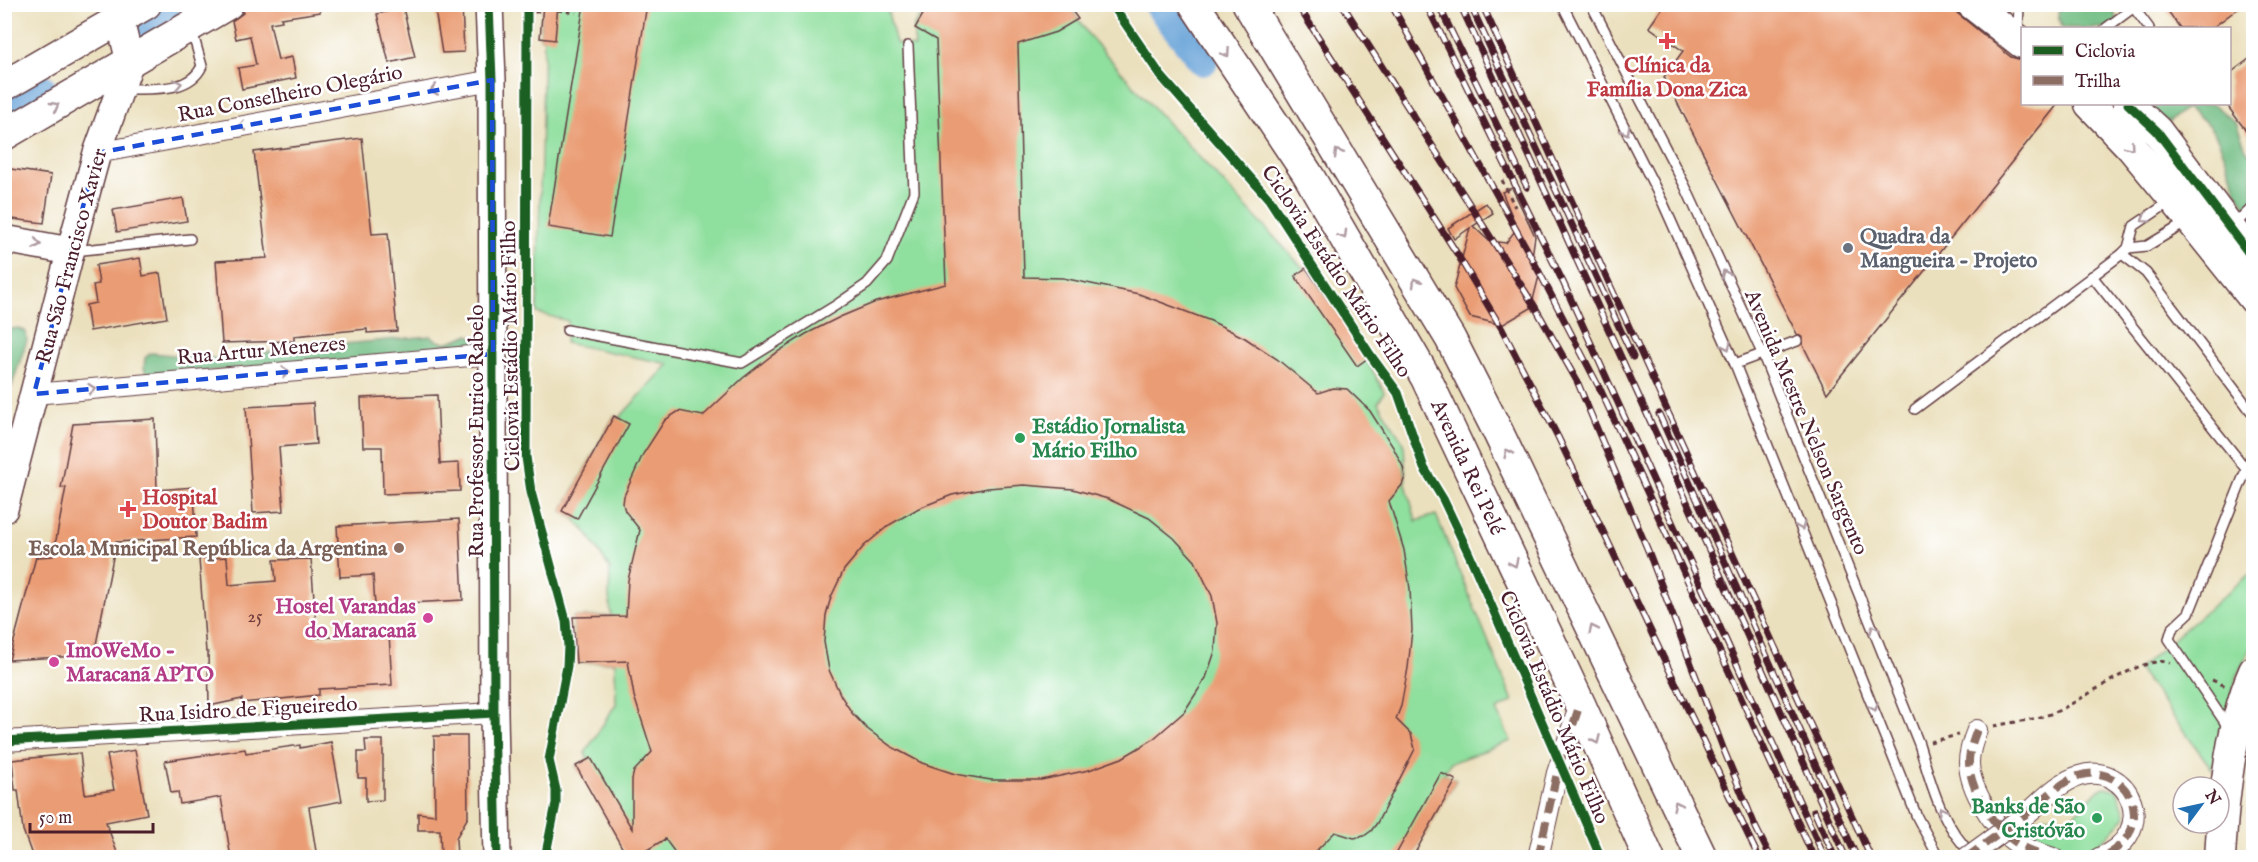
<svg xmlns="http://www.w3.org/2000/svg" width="2258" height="862" font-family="'IM FELL English',serif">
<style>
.green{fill:#8fdf9e;stroke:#6c7f64;stroke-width:1.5}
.forest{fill:#73be85;stroke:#5e6e58;stroke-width:1.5}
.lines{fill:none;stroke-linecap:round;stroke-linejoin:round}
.river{stroke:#68a3d8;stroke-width:30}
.building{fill:#ea9d74;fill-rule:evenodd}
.lane-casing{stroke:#623c41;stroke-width:12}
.street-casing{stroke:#623c41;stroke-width:22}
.secondary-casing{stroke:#623c41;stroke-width:30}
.primary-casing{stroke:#623c41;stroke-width:33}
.path{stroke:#623c41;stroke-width:3;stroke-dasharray:4.5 4.5;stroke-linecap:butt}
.lane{stroke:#fff;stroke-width:9}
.street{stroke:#fff;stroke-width:20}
.secondary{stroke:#fff;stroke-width:27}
.primary{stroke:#fff;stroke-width:30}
.rail-casing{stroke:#4a1f2b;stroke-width:7}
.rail{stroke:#fff;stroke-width:4.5;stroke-dasharray:14;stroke-linecap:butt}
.street-bridge-casing{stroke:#623c41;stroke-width:22;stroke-linecap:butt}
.street-bridge{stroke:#fff;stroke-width:20}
.quiet{stroke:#8d6e63;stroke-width:8;stroke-dasharray:15 8;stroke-linecap:butt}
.cycleway-casing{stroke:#fff;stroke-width:13}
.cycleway{stroke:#1b5e20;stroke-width:9}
.oneway{stroke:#ae9aa0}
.marked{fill:none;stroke:#1d4ed8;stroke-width:4.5;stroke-dasharray:12 8;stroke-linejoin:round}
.health-dot{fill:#e0444e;stroke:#fff;stroke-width:2}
.worship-dot{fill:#6b7280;stroke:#fff;stroke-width:2}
.leisure-dot{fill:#2e9e5b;stroke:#fff;stroke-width:2}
.education-dot{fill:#8d6e63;stroke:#fff;stroke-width:2}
.hotel-dot{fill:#d1479c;stroke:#fff;stroke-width:2}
.labels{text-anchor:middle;stroke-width:5;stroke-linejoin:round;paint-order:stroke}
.number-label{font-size:18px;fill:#723e3d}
.health-label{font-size:21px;font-weight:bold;fill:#be3a42;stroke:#fff}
.street-label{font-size:21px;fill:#4a1f2b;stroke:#fff}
.worship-label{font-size:21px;font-weight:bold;fill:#5b616d;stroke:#fff;text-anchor:start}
.leisure-label{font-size:21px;font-weight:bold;fill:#27864d;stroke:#fff;text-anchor:start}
.education-label{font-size:21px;font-weight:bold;fill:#785e54;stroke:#fff;text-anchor:end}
.hotel-label{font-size:21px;font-weight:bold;fill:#b23c85;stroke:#fff;text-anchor:end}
</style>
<rect width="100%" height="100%" fill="#fff"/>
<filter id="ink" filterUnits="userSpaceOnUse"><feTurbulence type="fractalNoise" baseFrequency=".0167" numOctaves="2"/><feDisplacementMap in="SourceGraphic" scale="12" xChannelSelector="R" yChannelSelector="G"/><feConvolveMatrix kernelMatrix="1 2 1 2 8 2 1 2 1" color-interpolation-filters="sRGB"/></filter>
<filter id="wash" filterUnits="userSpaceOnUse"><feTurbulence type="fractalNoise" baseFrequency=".008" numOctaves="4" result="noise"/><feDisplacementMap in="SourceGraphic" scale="24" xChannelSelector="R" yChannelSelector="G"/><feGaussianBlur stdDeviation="1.35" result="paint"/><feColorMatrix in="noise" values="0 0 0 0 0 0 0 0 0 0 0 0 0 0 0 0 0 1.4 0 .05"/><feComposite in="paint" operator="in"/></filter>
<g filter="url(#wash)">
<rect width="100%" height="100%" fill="#ebe0bd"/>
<g class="green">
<polygon points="543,5 886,5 896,43 915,47 913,27 926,5 1069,5 1088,34 1157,112 1304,269 1306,268 1368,358 1367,360 1384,392 1378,403 1404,443 1406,484 1416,521 1436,515 1513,701 1497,710 1511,741 1450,763 1444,774 1456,780 1412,857 635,857 576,766 588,759 585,753 616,704 615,662 576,663 573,617 611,616 609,596 610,569 587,533 573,517 562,511 614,416 619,418 669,364 565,343 568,321 537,313 544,39 540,38"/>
<polygon points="2253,571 2253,644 2237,675 2212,769 2138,669"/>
<path d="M2105,787L2117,790L2126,816C2103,842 2092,858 2055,846C2048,843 2040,842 2035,835L2033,825C2041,809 2056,819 2071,818L2099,789Z"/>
</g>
<g class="forest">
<polygon points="2059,5 2111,5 2121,28 2063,28 2058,17"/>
<path d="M2144,104H2213L2236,123L2246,149L2253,157V216C2222,183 2234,132 2186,108L2168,122Z"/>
<polygon points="18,328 26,332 27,340 11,388 5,386 5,339 8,330"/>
<path d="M468,335L475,338L478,343L477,352L147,375L144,368L145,358L151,353L219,359L239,358L279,350L431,336C443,348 454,340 468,335Z"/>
</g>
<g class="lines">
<g class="river">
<polyline points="1158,4 1203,61"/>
<polyline points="151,26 188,4"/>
<polyline points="4,110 42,89"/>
</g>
</g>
<g id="blocks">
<g class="building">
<polygon points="250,4 319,4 320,12 281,18 282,21 270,23 278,60 292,57 296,78 242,89 238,68 256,65 250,36 236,39 232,21 243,13 244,7"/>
<polygon points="434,4 462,4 464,52 442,53"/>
<polygon points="543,4 558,4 555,40 540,38"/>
<polygon points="584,4 647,4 610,237 548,227"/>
<path d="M929,4H958L990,10L1022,4H1067L1078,19L1056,32L1018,44L1024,277L1063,278L1139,294L1211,321L1245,338L1277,359L1318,393L1333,388L1347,389L1370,411L1393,447L1403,467L1405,477L1402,485L1389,501L1404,550L1410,589L1412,630L1408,668L1401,706L1396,719L1411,734L1415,749L1377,823L1371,831L1364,836L1354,838L1335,832L1309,858H679L665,839L634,858H628L576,766L591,758L632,829V779L634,771L652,752L634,696L628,661L576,663L573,617L626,616L628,580L640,530L625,511L623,504L624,496L643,454L665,420L679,411L703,416L743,378L771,356L806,334L840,317L876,302L946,284L936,40L915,28ZM1024,485L1073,489L1108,499L1149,518L1174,538L1195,561L1212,596L1217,623L1215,651L1206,678L1184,712L1152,740L1122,758L1089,770L1041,780H991L955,774L922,763L892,747L866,728L852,713L841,696L829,670L824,642L826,615L831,597L844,570L864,546L889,525L919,508L952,495L988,488Z"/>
<polygon points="1665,4 1946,4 2011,57 2022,60 2022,104 2058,104 1827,393 1803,345 1803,338 1797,334 1664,77 1683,51 1649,27"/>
<polygon points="2163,4 2244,4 2212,28 2180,28"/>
<polygon points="403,8 415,57 389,63 377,14"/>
<polygon points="2253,56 2253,140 2229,108 2229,74"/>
<polygon points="362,138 372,234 388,233 397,331 367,333 367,329 294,336 294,341 222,343 216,261 267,258 254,152"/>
<polygon points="4,168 51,175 44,223 4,218"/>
<polygon points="1512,188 1535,236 1531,264 1539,276 1531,308 1502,325 1470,317 1454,288 1470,228 1454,239 1448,228 1486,203 1493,213 1473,226 1489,241 1506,243 1517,228 1502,192"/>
<polygon points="183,198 187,221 117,232 113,210"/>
<polygon points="140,258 143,276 160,273 167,318 90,331 86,305 96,303 93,285 99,284 96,265"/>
<polygon points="1306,268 1368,358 1357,366 1295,276"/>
<polygon points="437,395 440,464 459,463 460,491 383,494 382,447 363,447 361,398"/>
<polygon points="313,403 316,444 279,447 284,511 253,513 246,407"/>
<polygon points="614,416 629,424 577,519 562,511"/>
<polygon points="155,419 157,490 194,487 196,537 116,542 94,655 9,660 36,557 53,556 66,487 61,488 73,424"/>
<polygon points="459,519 463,600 375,605 373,575 340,577 337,526"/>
<polygon points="227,557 229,585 276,581 274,560 311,559 317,638 389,634 392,685 319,689 319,695 242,703 242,699 209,706 208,652 206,652 199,559"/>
<polygon points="434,736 467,736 468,817 456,838 457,858 441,858 440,830 418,830 418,813 435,815"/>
<polygon points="365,740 383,740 383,800 366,801 366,778 358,778 358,752 366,752"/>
<polygon points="331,742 342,801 309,807 317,858 231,858 221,797 180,804 178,792 171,793 165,761 245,749 246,753 300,745 300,748"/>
<polygon points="135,750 147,814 106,822 119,858 33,858 23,830 18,790 15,790 12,760 80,753 85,794 114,790 107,755"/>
<polygon points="1441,773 1456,780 1412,858 1394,858"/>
</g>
</g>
</g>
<g filter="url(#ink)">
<use href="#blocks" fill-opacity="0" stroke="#623c41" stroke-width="1.5"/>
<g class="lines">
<defs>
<g id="lane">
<polyline points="1562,4 1663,203 1735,364 1917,817 1939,858"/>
<path d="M1591,4L1685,186L1762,353L1919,744C1931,783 1941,825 1972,854"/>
<polyline points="2131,4 2149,28"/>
<polyline points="1990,13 2010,4"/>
<polyline points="2106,28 2133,8"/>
<polyline points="2018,32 2019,4"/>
<path d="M123,89C149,88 189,94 202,66L192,31"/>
<polyline points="2234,225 2254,206"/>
<polyline points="2128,248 2147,246 2187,222"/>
<polyline points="73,251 190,239"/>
<polyline points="2122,254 2146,273 2254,415"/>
<polyline points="2092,276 2246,469"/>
<polyline points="567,330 742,363 838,304 867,284 887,261 914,192 908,46"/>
<polyline points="1735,364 1797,341"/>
<polyline points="1915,409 2122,254 2128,248 2134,226 2171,201"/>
<polyline points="2228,727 2169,639 2172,629 2189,613 2254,450"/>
</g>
<g id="street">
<polyline points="97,153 492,80"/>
<polyline points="34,394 493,354"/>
<path d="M1977,730C1973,740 1969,751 1969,762C1969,789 1995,830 2018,844C2030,851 2041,854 2053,858"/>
<polyline points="4,741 494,713"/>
<path d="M2027,814C2042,801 2059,782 2079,776C2129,760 2162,833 2099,858"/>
<polyline points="1538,858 1557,773 1580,704"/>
</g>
<g id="secondary">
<polyline points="489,4 492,80 494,713 497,858"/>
<polyline points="4,239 70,251"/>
<polyline points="4,509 76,230 97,153 130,62 116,4"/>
</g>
<g id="primary">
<polyline points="1194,4 1307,173 1426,378 1580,704 1649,858"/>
<polyline points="1248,4 1450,338 1497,430 1702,858"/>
<polyline points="1972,4 2022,43"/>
<polyline points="4,86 146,4"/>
<polyline points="2090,104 2131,147 2174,199 2254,299"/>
<polyline points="2128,104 2157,131 2254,260"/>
<polyline points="4,135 228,4"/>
<path d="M2220,858C2223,800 2231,723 2254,671"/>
</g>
</defs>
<use href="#lane" class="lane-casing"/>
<use href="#street" class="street-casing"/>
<use href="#secondary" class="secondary-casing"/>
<use href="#primary" class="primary-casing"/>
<g class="path">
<polyline points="558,10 576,13"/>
<polyline points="526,15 542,10"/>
<polyline points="1502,180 1515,207"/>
<polyline points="2212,680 2226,686"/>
<path d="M1994,726C2013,722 2035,720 2053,713C2080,703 2144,652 2170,663"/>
<polyline points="1930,742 1958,735"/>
</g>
<use href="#lane" class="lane"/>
<use href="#street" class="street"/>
<use href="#secondary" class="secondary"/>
<use href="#primary" class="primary"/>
<defs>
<g id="rail">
<polyline points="1297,4 1456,252 1502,329 1558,437 1759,858"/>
<polyline points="1342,4 1535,307 1577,381 1649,553 1723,748 1756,828 1771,858"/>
<polyline points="1391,4 1534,262 1601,391 1814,858"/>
<polyline points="1426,4 1563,282 1825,858"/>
<polyline points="1438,4 1527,187"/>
<polyline points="1460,4 1719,572 1846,858"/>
<polyline points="1470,4 1633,357"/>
<polyline points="1482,4 1871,858"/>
<polyline points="1659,414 1857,858"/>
<polyline points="1814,811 1835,858"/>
</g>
</defs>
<use href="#rail" class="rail-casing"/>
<use href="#rail" class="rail"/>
<defs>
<polyline id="street-bridge" points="1966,858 2027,814"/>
</defs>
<use href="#street-bridge" class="street-bridge-casing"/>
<use href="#street-bridge" class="street-bridge"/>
<g class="quiet">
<path d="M1977,730C1973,740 1969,751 1969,762C1969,789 1995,830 2018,844C2030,851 2041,854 2053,858"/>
<polyline points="1538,858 1557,773 1580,704"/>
<path d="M1966,858C1986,843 2006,829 2026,814C2042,802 2058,783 2078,776C2129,759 2163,833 2099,858"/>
</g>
<defs>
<g id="cycleway">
<polyline points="489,4 492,80 494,713 497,858"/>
<polyline points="527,4 526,457 531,492 566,621 568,646 567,666 549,760 556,790 556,804 545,858"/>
<polyline points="1112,4 1161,76 1269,199 1371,356 1398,393 1424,468 1443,499 1469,554 1601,858"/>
<polyline points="2128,104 2157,131 2254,260"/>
<polyline points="4,741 494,713"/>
</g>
</defs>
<use href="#cycleway" class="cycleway-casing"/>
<use href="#cycleway" class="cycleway"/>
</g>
<defs><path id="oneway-chevron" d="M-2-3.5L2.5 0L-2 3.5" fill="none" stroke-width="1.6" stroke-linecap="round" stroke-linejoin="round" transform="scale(1.5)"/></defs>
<g class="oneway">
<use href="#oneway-chevron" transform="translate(1226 53) rotate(56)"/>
<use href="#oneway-chevron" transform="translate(178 84) rotate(-12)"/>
<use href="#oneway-chevron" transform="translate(434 90) rotate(169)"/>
<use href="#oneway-chevron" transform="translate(55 106) rotate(-30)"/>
<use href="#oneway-chevron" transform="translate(242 126) rotate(169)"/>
<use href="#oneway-chevron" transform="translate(1626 131) rotate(62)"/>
<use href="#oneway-chevron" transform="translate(2130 146) rotate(49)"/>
<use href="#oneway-chevron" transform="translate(1338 153) rotate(-121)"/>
<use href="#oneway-chevron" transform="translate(2145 219) rotate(146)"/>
<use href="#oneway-chevron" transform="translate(1343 235) rotate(60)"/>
<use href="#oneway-chevron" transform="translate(37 244) rotate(10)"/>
<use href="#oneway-chevron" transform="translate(1725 274) rotate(-115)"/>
<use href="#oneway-chevron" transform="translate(1416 282) rotate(-121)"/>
<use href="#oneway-chevron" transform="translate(1727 346) rotate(66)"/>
<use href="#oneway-chevron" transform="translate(286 372) rotate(-5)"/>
<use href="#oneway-chevron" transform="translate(92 389) rotate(-5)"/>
<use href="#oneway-chevron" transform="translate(1508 453) rotate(-116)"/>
<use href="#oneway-chevron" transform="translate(1801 526) rotate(68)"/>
<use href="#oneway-chevron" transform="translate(1514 563) rotate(65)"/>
<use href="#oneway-chevron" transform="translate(1593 629) rotate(-116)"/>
<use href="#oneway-chevron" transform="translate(1874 629) rotate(-111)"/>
<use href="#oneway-chevron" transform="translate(1874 707) rotate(68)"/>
<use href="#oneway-chevron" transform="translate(1596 740) rotate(66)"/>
<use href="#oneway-chevron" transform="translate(1677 805) rotate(-116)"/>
<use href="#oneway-chevron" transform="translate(1942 811) rotate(-119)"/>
</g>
</g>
<path class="marked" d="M492,80L493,354L34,394L97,153Z"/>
<g class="health-dot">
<path d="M1664 32h6v6h6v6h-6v6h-6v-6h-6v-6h6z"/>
<path d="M125 500h6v6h6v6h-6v6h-6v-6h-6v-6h6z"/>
</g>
<circle class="worship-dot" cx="1848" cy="248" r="6"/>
<g class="leisure-dot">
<circle cx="1020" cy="438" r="6"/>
<circle cx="2097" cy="818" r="6"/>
</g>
<circle class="education-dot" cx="399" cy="548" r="6"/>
<g class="hotel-dot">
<circle cx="428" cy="618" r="6"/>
<circle cx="54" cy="662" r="6"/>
</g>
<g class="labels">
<g class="number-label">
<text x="255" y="622">25</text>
</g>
<g class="health-label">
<text x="1667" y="72">Clínica da<tspan x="1667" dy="24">Família Dona Zica</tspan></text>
<text x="142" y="504" text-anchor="start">Hospital<tspan x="142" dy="24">Doutor Badim</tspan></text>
</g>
<g class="street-label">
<text transform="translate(290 93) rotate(-11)" y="7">Rua Conselheiro Olegário</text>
<text transform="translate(71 256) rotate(-75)" y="7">Rua São Francisco Xavier</text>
<text transform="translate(1337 271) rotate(56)" y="7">Ciclovia Estádio Mário Filho</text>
<text transform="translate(510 346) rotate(-91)" y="7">Ciclovia Estádio Mário Filho</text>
<text transform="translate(261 350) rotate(-5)" y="7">Rua Artur Menezes</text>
<text transform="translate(1807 422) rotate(67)" y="7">Avenida Mestre Nelson Sargento</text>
<text transform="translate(476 431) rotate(-90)" y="7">Rua Professor Eurico Rabelo</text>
<text transform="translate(1468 467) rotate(65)" y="7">Avenida Rei Pelé</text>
<text transform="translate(1555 707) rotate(67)" y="7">Ciclovia Estádio Mário Filho</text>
<text transform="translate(248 709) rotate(-3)" y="7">Rua Isidro de Figueiredo</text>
</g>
<g class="worship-label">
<text x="1860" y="243">Quadra da<tspan x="1860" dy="24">Mangueira - Projeto</tspan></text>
</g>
<g class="leisure-label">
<text x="1032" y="433">Estádio Jornalista<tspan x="1032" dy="24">Mário Filho</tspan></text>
<text x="2085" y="813" text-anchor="end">Banks de São<tspan x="2085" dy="24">Cristóvão</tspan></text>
</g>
<g class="education-label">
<text x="387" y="555">Escola Municipal República da Argentina</text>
</g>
<g class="hotel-label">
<text x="416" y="613">Hostel Varandas<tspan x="416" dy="24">do Maracanã</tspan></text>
<text x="66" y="657" text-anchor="start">ImoWeMo -<tspan x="66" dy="24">Maracanã APTO</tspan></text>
</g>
</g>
<rect width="2258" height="862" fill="none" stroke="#fff" stroke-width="24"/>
<rect x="2021" y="27" width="210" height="78" fill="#ffffff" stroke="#b7a5aa" stroke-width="1.5"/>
<rect x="2033" y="46" width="30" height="9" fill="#1b5e20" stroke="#b7a5aa" stroke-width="1.5"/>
<text x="2075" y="57" font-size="18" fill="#4a1f2b">Ciclovia</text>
<rect x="2033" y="76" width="30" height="9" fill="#8d6e63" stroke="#b7a5aa" stroke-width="1.5"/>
<text x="2075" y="87" font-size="18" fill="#4a1f2b">Trilha</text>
<g transform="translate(2201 805) rotate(57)"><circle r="28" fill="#ffffff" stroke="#b7a5aa" stroke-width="1.5"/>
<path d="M0-4.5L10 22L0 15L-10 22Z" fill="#1f6fb2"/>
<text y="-9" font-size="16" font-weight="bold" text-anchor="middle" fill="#4a1f2b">N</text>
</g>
<path d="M30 823v9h123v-9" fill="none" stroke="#4a1f2b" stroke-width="3"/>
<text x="39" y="823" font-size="18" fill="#4a1f2b" stroke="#ffffff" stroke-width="4.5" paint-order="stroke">50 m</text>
</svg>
